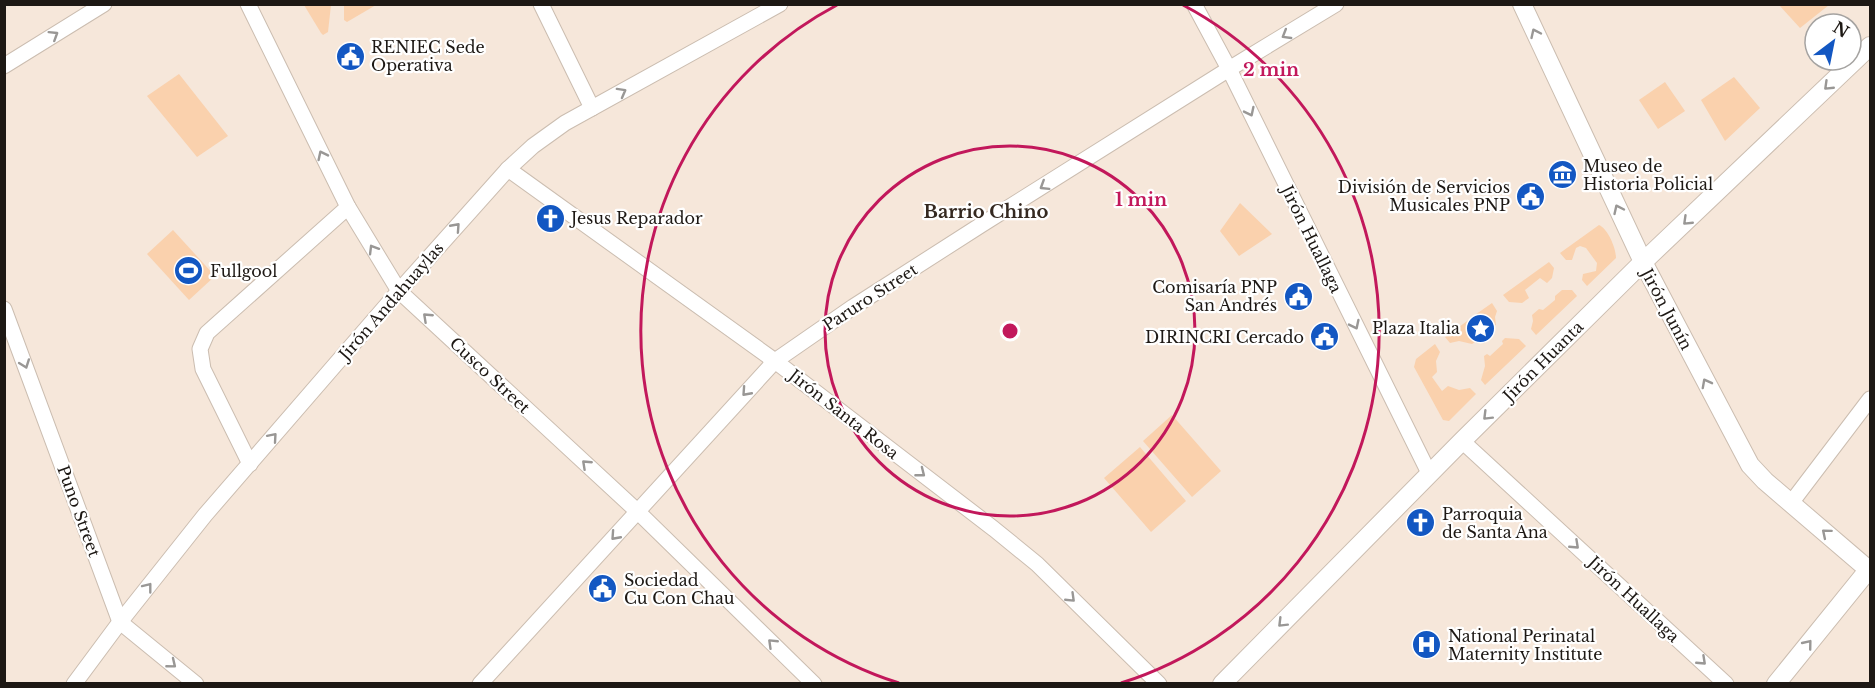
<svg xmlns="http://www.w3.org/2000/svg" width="1875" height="688" font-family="'Libre Baskerville',serif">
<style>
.green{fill:#fad1ad}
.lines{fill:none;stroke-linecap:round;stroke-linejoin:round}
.minor-casing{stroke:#cbbdb0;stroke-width:17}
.tertiary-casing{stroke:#cbbdb0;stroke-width:20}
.minor{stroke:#fff;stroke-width:15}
.tertiary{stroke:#fff;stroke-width:18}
.oneway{stroke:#999795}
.ring{fill:none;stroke:#c2185b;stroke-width:3}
.labels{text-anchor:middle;stroke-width:4.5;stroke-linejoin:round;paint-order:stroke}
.poi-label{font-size:16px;fill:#1d1814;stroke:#fff;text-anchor:start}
.street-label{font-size:16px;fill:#1d1814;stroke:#fff}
.neighbourhood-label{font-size:18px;font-weight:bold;fill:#352920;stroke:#fff}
.centre{fill:#c2185b;stroke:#fff;stroke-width:3}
.ring-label{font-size:18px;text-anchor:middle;font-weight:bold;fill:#c2185b;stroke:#fff;stroke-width:4.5;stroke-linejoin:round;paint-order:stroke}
</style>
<rect width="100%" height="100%" fill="#f6e7da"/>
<g class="green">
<polygon points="304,5 331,5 328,32 323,35 321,33"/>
<polygon points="344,5 344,4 376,5 347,22 344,20"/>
<polygon points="1779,5 1829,5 1800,28"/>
<polygon points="179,74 228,136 197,157 147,96"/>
<polygon points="1734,77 1760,108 1725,141 1701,100"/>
<polygon points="1665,82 1685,111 1658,129 1639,100"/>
<polygon points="1240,203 1272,234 1239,256 1220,231"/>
<path d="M1599,225C1608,229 1616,248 1616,258L1587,286L1582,280L1583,274L1596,271L1597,263L1586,248L1580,246L1576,248L1572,260H1566L1560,253Z"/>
<polygon points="173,230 215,276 189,300 147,254"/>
<polygon points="1549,262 1554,268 1552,278 1547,283 1540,278 1525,290 1529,298 1522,303 1509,302 1503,295"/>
<polygon points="1562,290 1572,290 1577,296 1536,335 1531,329 1533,321 1532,315 1539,309 1543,310 1555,300 1555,296"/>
<polygon points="1492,303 1497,311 1495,317 1496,325 1494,326 1486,319 1478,324 1472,317"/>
<polygon points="1470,319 1475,326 1469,333 1475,342 1472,344 1459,341 1450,343 1445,337"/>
<polygon points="1505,338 1519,339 1526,346 1485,385 1481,380 1485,366 1484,356 1487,354 1490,356 1503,344 1502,341"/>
<polygon points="1435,344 1440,352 1436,361 1437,372 1432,377 1442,391 1448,386 1459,390 1470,388 1476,394 1449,421 1443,420 1414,367 1416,359"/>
<polygon points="1172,415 1221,471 1192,497 1143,441"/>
<polygon points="1140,447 1186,501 1151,532 1104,478"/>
</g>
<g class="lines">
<defs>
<g id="minor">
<polyline points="248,4 348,207 399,291 637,511 814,684"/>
<polyline points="541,4 592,108"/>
<polyline points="1194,4 1229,69 1429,473"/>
<polyline points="4,66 104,4"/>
<polyline points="508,169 775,361 994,529 1037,564 1159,684"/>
<polyline points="4,309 120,622 196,684"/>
<polyline points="1462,441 1726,684"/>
<polyline points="250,464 203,369 200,349 207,333 348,207"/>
<polyline points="1791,503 1870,399"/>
<polyline points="74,684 120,622 205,515 399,291 508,169 533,146 565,123 780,4"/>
<polyline points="480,684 775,361 853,307 981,225 1229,69 1336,4"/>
</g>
<g id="tertiary">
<polyline points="1522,4 1643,262 1750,465 1765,481 1870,571"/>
<polyline points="1222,684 1462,441 1643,262 1870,46"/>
<polyline points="1776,684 1869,569"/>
</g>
</defs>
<use href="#minor" class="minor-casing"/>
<use href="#tertiary" class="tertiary-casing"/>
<use href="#minor" class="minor"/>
<use href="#tertiary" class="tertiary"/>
</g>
<defs><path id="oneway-chevron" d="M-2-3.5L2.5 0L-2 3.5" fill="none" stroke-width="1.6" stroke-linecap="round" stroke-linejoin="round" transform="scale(1.5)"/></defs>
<g class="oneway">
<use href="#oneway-chevron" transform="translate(1535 33) rotate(-115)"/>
<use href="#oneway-chevron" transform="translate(54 35) rotate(-32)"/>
<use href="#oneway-chevron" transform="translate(1286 35) rotate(149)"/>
<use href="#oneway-chevron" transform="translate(1828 86) rotate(136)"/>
<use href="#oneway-chevron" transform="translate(622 92) rotate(-29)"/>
<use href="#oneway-chevron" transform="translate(1250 112) rotate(64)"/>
<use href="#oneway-chevron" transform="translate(322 155) rotate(-116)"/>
<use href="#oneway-chevron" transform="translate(1044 186) rotate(148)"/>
<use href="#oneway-chevron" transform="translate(1618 209) rotate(-115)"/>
<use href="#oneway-chevron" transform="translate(1687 221) rotate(136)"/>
<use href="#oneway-chevron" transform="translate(456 227) rotate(-48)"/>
<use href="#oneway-chevron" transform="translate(373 249) rotate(-121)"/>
<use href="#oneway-chevron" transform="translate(427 317) rotate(-137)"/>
<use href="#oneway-chevron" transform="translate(1355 325) rotate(64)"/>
<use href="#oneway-chevron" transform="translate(25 364) rotate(70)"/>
<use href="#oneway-chevron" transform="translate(1706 383) rotate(-118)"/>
<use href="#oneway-chevron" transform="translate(746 392) rotate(132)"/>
<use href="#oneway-chevron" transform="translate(1487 416) rotate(135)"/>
<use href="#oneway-chevron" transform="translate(273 437) rotate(-49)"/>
<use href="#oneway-chevron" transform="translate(586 464) rotate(-137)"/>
<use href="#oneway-chevron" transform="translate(921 473) rotate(38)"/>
<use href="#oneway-chevron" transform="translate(1826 533) rotate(-140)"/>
<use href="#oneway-chevron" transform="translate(615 536) rotate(132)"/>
<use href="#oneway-chevron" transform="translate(1575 545) rotate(43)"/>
<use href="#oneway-chevron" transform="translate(148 587) rotate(-52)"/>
<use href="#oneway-chevron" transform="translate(1071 598) rotate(44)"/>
<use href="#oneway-chevron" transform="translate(1282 623) rotate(135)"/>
<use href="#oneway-chevron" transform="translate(772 643) rotate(-136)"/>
<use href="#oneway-chevron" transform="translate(1808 644) rotate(-51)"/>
<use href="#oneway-chevron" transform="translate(1702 661) rotate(43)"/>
<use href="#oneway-chevron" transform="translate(172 664) rotate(39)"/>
</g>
<g class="ring">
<circle cx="1010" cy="331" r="185"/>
<path d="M899 683A369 369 0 0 1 837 5M1183 5A369 369 0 0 1 1121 683"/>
</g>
<defs>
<symbol id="civic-disc" viewBox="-11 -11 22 22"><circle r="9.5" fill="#1357c2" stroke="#fff"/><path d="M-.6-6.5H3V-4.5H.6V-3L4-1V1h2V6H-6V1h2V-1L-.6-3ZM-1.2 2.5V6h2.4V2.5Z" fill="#fff"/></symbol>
<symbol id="museum-disc" viewBox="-11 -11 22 22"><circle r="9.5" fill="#1357c2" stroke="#fff"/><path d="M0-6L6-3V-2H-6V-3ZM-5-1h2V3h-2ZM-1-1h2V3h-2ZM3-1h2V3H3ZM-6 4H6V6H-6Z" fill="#fff"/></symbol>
<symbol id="church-disc" viewBox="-11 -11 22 22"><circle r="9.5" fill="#1357c2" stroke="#fff"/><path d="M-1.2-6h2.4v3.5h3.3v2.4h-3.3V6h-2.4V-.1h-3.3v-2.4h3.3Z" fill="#fff"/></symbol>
<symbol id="stadium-disc" viewBox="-11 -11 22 22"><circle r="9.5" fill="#1357c2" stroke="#fff"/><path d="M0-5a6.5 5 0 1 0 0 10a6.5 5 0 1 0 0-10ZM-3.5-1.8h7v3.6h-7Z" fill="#fff"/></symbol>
<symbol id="sight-disc" viewBox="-11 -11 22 22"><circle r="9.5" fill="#1357c2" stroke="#fff"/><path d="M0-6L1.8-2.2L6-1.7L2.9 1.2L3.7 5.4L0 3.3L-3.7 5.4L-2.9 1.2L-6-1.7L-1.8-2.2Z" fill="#fff"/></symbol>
<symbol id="hospital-disc" viewBox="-11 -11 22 22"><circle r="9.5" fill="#1357c2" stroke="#fff"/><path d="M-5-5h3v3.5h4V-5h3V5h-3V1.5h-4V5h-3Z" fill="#fff"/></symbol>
</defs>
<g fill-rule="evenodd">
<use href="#civic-disc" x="334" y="40" width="33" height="33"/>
<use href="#museum-disc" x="1546" y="158" width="33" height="33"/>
<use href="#civic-disc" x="1514" y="180" width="33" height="33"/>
<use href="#church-disc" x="534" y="202" width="33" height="33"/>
<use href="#stadium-disc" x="172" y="254" width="33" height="33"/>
<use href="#civic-disc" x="1282" y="280" width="33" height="33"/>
<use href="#sight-disc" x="1464" y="312" width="33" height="33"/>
<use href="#civic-disc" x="1308" y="320" width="33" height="33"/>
<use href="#church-disc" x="1404" y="506" width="33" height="33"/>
<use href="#civic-disc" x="586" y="572" width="33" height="33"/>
<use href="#hospital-disc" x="1410" y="628" width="33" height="33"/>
</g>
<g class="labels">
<g class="poi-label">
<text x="371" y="53">RENIEC Sede<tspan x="371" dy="18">Operativa</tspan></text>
<text x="1583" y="172">Museo de<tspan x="1583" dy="18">Historia Policial</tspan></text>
<text x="1510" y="193" text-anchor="end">División de Servicios<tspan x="1510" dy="18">Musicales PNP</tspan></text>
<text x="571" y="224">Jesus Reparador</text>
<text x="210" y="277">Fullgool</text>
<text x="1277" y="293" text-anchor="end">Comisaría PNP<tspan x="1277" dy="18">San Andrés</tspan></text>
<text x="1460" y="334" text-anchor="end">Plaza Italia</text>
<text x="1304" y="343" text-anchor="end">DIRINCRI Cercado</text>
<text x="1442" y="520">Parroquia<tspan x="1442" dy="18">de Santa Ana</tspan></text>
<text x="624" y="586">Sociedad<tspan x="624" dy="18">Cu Con Chau</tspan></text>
<text x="1448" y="642">National Perinatal<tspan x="1448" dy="18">Maternity Institute</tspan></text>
</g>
<g class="street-label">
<text transform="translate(1312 239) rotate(64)" y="6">Jirón Huallaga</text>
<text transform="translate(870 297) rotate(-33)" y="6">Paruro Street</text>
<text transform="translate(391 301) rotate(-49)" y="6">Jirón Andahuaylas</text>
<text transform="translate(1667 309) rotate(62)" y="6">Jirón Junín</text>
<text transform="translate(1543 361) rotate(-45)" y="6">Jirón Huanta</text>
<text transform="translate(490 375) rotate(43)" y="6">Cusco Street</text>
<text transform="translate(844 414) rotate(38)" y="6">Jirón Santa Rosa</text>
<text transform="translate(79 511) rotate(70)" y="6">Puno Street</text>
<text transform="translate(1634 599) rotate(43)" y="6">Jirón Huallaga</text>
</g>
<g class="neighbourhood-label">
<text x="986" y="218">Barrio Chino</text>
</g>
</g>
<circle cx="1010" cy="331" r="9" class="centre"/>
<g class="ring-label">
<text x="1271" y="76">2 min</text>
<text x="1141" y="206">1 min</text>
</g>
<rect width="1875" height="688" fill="none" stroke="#1d1814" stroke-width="12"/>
<g transform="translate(1833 42) rotate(32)"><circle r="28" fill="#ffffff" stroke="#a5a3a1" stroke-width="1.5"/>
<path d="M0-4.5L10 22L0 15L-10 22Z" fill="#1357c2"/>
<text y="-9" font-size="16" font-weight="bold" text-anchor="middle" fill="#1d1814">N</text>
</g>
</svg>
